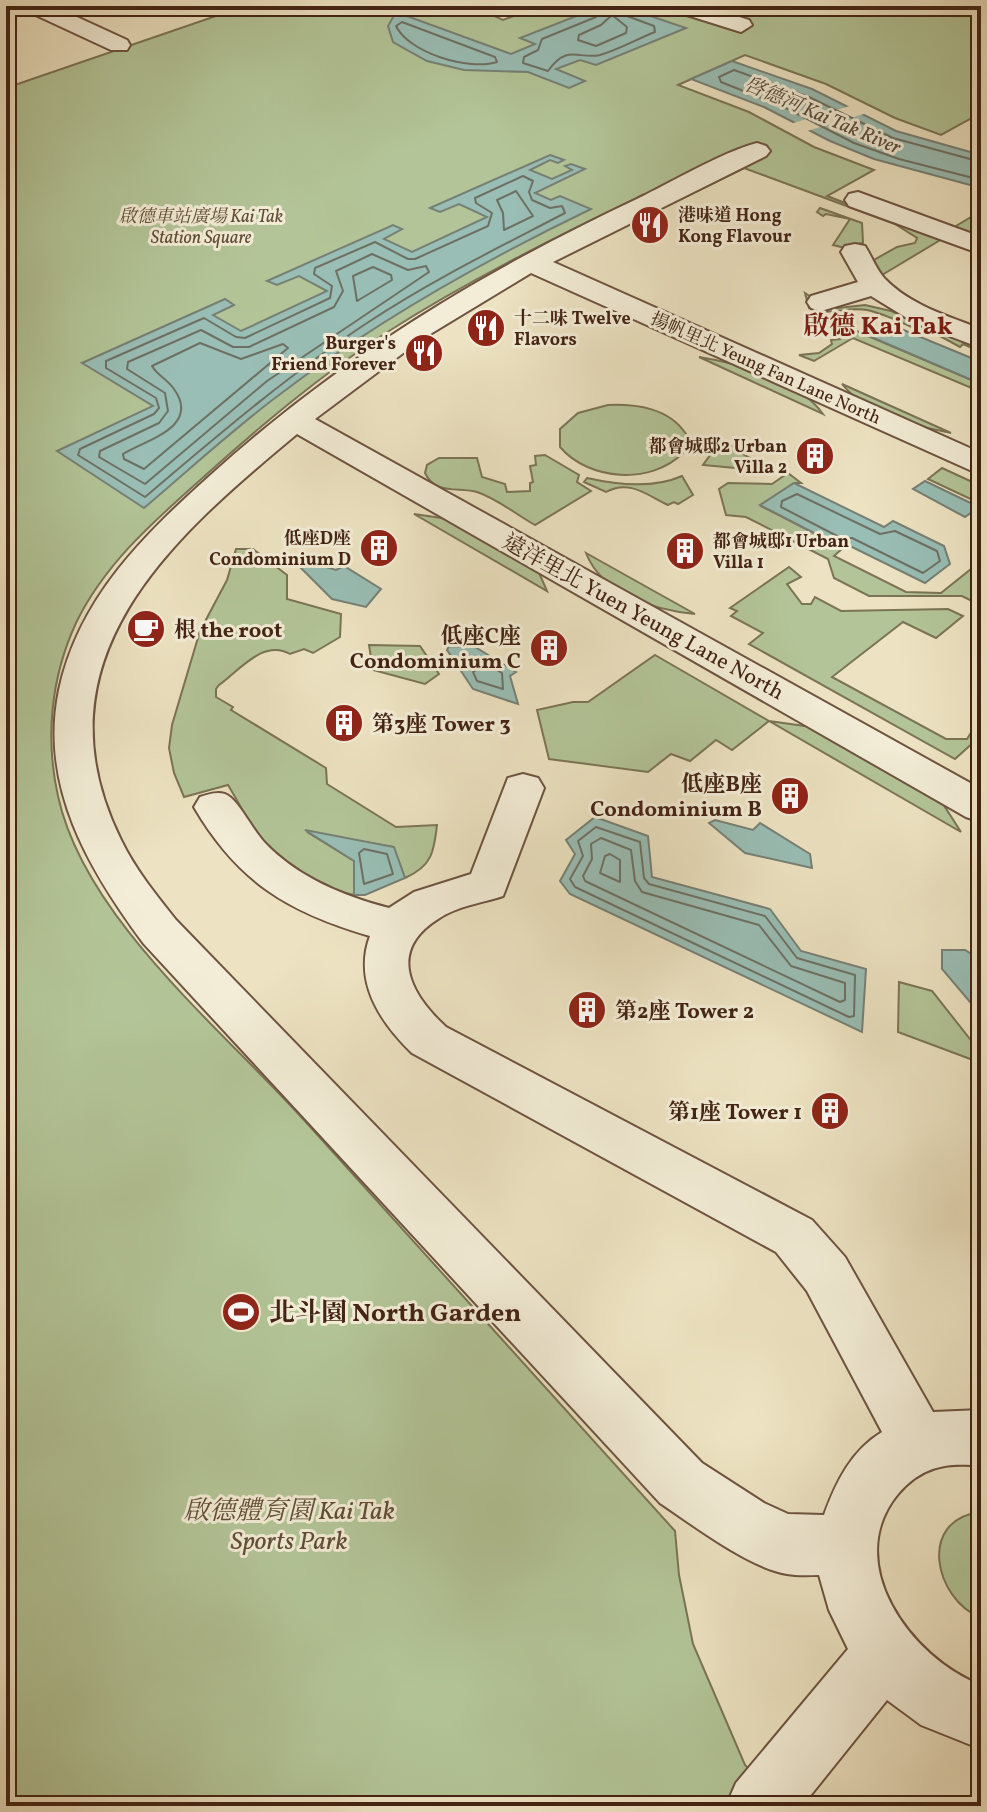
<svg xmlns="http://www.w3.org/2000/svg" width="987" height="1812" font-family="Vollkorn,'Noto Serif TC',serif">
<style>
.green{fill:#b3c598;stroke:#7b7456;stroke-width:2}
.water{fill:#99beb5;stroke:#778075;stroke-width:2}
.pier{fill:#ede3c2}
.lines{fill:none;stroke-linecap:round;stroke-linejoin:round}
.shore{stroke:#6e7064;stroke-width:2}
.minor-casing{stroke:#6e5340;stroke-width:4}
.minor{fill:#f3edd7;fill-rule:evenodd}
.labels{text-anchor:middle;stroke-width:6;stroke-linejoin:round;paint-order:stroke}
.far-poi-label{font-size:18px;font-weight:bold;fill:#432314;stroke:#f3edd7;text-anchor:start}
.far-park-label{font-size:18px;font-style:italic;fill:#5f4c35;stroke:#f3edd7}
.far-street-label{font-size:18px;fill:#432314;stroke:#f3edd7}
.far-water-label{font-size:20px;font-style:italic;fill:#584a3c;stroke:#f3edd7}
.street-label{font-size:22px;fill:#432314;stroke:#f3edd7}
.poi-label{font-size:22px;font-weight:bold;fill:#432314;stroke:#f3edd7;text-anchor:start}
.far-district-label{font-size:26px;font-weight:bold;fill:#7a1f14;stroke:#f3edd7}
.near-poi-label{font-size:26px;font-weight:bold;fill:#432314;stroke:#f3edd7;text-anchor:start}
.near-park-label{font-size:26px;font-style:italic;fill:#5f4c35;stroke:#f3edd7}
</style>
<rect width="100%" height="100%" fill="#ede3c2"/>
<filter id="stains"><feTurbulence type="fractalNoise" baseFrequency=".0025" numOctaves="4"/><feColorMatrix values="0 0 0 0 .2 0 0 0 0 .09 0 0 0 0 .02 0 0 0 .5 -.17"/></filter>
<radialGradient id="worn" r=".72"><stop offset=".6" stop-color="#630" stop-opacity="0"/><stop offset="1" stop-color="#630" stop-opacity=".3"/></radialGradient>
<g class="green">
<path d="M245,6H472L503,20L539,6H981V113L941,135L895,118L826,84L745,55L678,85L749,112L814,147L874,170L827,196L936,238L981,211V254L942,239L882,275L872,261L897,247L915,243L917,238L895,224L744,168L671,204L645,194C558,236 471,279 389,331C320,375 258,428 198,482C152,523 104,565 76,623C51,677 45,738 58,796C84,918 223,1030 304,1120C428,1257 551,1394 675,1531L679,1575L693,1644L745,1765L784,1806H6V88Z"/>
<polygon points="820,208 862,223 863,243 848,245 849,249 833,245 850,219 826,214 823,216 817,212"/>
<path d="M805,293L829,309L865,305L891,311L981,347V352L963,344L960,347L927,329L922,332C905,324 886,314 867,310C847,306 828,317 809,308Z"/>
<polygon points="854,330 981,384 981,392 853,338 814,361 799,355 819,353 832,344 831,340 840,339"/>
<path d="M699,357C741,364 796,377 823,414Z"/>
<path d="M842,384L951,433C915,426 866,414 842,384Z"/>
<path d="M608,405C637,404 669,408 686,434L683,453C651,485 589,481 560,447V429L578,413Z"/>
<polygon points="713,437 743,451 741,453 750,458 735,468 703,465 713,451"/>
<path d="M545,455L579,475L577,482L591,491L535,525C517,515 496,498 477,492C459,487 435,495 425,473L427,465L439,458H477L482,477L505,484L507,492L530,491V483L533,482L530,466L536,465L535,456Z"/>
<polygon points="942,468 981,486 981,504 928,479"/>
<polygon points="788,473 801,483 795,483 761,506 843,548 834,556 906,592 941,593 971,569 981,574 981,602 978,604 962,596 869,596 834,578 828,559 746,517 726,515 719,489 728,483 772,484"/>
<path d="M682,476L693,495L678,504L674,502L668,505C647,495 629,479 606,492L584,482L587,478C618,485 653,489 682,476Z"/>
<polygon points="414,514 462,521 537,568 547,591"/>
<path d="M236,549H253L287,575V599L341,614L340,637L313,653L304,649L290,654C263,639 240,670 219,685L216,689V697L233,707L231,710L326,768L327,784L396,827L437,825C434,852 432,866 405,878L393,847L307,832L354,861V895C317,888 272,856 251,824C243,812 236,798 228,785L184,797L174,773L169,748L172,725L200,631L227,580Z"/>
<path d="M586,553L695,614C654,610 602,594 586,553Z"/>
<polygon points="789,567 801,577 787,584 802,604 811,604 815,597 841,611 948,609 963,616 936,638 903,622 832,677 946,739 967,739 981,717 981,744 975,741 955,759 749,644 763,633 731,616 737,611 730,608"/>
<polygon points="369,645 420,646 439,674 425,684 373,670"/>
<polygon points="655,655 769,721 819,728 916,777 943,804 961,832 769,721 732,750 716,740 690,761 671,754 648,772 549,759 537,710 573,702 588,702"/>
<polygon points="899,982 932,991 981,1053 981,1063 898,1032"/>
<path d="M981,1512V1618C934,1599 917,1519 981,1512Z"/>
</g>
<g class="water">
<polygon points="602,6 621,6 686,28 596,65 580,60 556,69 585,81 569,88 528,72 464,70 427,61 393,42 388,26 396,12 511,54 535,44 520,38"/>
<polygon points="732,61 812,89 896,131 981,155 981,188 874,159 830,141 764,107 691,79"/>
<path d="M550,155L564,160L558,163L550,160L530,170L552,179L572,170L565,166L571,164L585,169L535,193L551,200L560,196L591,209C481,262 376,321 279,395C232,430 189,470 144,508L57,451L153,406L82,363L225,299L234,305L213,315L241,331L327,291L299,276L277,285L267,281L393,225L402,229L384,239L412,252L487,217L459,204L440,212L430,208Z"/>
<polygon points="889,324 981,362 981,384 869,336"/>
<polygon points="925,481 979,507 965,517 913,489"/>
<polygon points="794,483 884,527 893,521 944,546 950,564 925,583 848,545 843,548 760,505"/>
<polygon points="299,559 336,570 344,566 381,589 366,607 332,599 294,561"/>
<polygon points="449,646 475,647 516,672 510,676 518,704 473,689 447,650"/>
<polygon points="595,817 648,836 652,877 770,909 801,951 866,969 862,1032 570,894 560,881 575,854 566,840"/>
<polygon points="715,820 753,830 760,823 810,854 812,868 745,853 709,823"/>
<polygon points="305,830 394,847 405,878 365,895 354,895 354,861"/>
<polygon points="942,950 965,950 981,960 981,1015 942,969"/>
</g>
<polygon class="pier" points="853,105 867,113 804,132 790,124"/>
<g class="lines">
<g class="shore">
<path d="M601,6L596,17L542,39L538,50L524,57L523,63L548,71C568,43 579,60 600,55C618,50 637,39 655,32L654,26L627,16L624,6"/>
<polygon points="612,15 627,27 626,33 596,46 578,40 579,35 601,25"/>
<path d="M402,22L495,57L497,62C469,71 409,53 396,26Z"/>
<polyline points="981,162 893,138 809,97 734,70 719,77 721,82 784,107 854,143 899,159 981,180"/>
<path d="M523,176L533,181L529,192L532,200L550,208L562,206L565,213C498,248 430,281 367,323C288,375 217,436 145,497L78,455L80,449L154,414L159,408L156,398L106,368V361L204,318L236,337L245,338L330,298L332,286L314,274L315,268L375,242L408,259H415L488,226L492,213L476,203L475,198Z"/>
<polygon points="516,191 533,216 504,230 503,213 497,200"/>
<polygon points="372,254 408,270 426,266 429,272 267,381 145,484 99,457 100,451 159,423 168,411 165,393 127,369 128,362 201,330 233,347 249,347 334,307 343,291 336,271"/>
<polygon points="373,267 391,275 392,280 357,301 353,276"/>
<path d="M200,343L241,359L283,344L288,348L144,469L124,459L123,454C146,440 201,427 174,389C168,380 157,375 152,366Z"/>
<polygon points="797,494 880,534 895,531 937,551 940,561 923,573 852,538 841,538 781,507 782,501"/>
<polygon points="486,664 502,673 503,689 477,681 473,672"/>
<polygon points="596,827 640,842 644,878 649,884 765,916 797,958 855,975 854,1016 849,1017 575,887 570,879 583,856 578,841"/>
<polygon points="601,838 631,850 635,881 642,892 759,925 791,966 845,983 845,1000 840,1002 585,881 583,876 592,859 591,844"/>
<polygon points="364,849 387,854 393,874 364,884 359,853"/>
<polygon points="610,854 620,860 620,882 600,873 605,856"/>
</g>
<defs>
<g id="minor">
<polygon points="24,6 53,6 127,40 130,45 127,50 111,50 27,11"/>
<polygon points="671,6 704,6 749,20 752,25 741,32 674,11"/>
<path d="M757,143L766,146L770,151L766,156L553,262L981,453V475L531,273L422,339L315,419L981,789V822L966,817L297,434C170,539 32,660 121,840C135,869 156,895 176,920L702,1463L764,1503L788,1514L824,1515C836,1482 851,1451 882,1432L807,1291L776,1252L412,1053C380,1022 353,982 370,936C288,912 238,882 194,807L200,797C210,794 221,790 230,797C241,806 253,830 264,842C297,877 343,896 389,908L414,892L471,874L508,778L523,774L538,778L544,788L503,896C482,903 457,906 438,919C387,951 410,994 446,1027L812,1220L845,1257L933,1412L981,1410V1466C946,1462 921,1467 898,1494C841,1563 911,1658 981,1685V1749L921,1725L887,1700L802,1806H726L736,1783L848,1649L829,1610L819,1575C809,1575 798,1576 787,1574C749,1568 693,1525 660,1503L144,944C89,870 39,786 59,690C79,597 145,534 213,473C342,357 480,273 637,199C672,182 720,153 757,143Z"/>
<polygon points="858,192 981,237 981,254 849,206 845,200 849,194"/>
<path d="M855,244L865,246C872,257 876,269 885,279C910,305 948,316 981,329V348L915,323L871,296L821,311L811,308L807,302L811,296L858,282L841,252L845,246Z"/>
</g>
</defs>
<use href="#minor" class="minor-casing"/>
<use href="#minor" class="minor"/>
</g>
<defs>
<symbol id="restaurant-disc" viewBox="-11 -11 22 22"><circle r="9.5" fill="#8f2418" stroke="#f3edd7"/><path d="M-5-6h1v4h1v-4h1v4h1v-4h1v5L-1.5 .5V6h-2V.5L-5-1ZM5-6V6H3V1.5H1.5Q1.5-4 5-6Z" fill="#fff"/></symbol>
<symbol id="building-disc" viewBox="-11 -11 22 22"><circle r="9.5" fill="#8f2418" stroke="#f3edd7"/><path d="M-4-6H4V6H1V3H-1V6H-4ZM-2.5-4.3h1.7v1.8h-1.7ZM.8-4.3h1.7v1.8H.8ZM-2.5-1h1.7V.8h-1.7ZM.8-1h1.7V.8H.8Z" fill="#fff"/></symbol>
<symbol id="cafe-disc" viewBox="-11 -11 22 22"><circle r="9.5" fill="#8f2418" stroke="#f3edd7"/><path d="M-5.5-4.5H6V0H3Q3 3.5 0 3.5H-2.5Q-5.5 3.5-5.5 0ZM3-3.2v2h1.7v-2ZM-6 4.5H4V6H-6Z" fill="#fff"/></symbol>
<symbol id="stadium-disc" viewBox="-11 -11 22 22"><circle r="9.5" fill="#8f2418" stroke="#f3edd7"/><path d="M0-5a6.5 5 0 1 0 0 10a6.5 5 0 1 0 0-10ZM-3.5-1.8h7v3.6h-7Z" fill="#fff"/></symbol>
</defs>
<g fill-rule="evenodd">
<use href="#restaurant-disc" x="628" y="203" width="44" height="44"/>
<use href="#restaurant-disc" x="464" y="306" width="44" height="44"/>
<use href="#restaurant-disc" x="402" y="331" width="44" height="44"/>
<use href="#building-disc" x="793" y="434" width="44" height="44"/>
<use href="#building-disc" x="357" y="526" width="44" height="44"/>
<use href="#building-disc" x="663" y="529" width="44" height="44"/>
<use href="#cafe-disc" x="124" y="607" width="44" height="44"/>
<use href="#building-disc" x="527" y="626" width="44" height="44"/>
<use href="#building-disc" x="322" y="701" width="44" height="44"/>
<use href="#building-disc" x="768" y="774" width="44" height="44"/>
<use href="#building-disc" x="565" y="988" width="44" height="44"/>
<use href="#building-disc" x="808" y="1089" width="44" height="44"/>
<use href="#stadium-disc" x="219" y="1290" width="44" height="44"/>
</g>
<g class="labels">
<g class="far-poi-label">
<text x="678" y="221">港味道 Hong<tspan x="678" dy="21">Kong Flavour</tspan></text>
<text x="514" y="324">十二味 Twelve<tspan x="514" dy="21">Flavors</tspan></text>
<text x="396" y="349" text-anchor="end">Burger's<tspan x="396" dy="21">Friend Forever</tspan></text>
<text x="787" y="452" text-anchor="end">都會城邸2 Urban<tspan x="787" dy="21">Villa 2</tspan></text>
<text x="351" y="544" text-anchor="end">低座D座<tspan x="351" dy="21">Condominium D</tspan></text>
<text x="713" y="547">都會城邸1 Urban<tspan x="713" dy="21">Villa 1</tspan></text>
</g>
<g class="far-park-label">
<text x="201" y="222">啟德車站廣場 Kai Tak<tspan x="201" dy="21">Station Square</tspan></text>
</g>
<g class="far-street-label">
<text transform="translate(766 368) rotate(24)" y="6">揚帆里北 Yeung Fan Lane North</text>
</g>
<g class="far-water-label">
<text transform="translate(823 115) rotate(23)" y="7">啓德河 Kai Tak River</text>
</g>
<g class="street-label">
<text transform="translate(644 616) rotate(29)" y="8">遠洋里北 Yuen Yeung Lane North</text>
</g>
<g class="poi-label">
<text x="174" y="637">根 the root</text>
<text x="521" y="643" text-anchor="end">低座C座<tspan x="521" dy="25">Condominium C</tspan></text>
<text x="372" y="731">第3座 Tower 3</text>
<text x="762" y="791" text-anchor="end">低座B座<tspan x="762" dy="25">Condominium B</tspan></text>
<text x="615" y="1018">第2座 Tower 2</text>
<text x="802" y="1119" text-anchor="end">第1座 Tower 1</text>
</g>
<g class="far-district-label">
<text x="878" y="334">啟德 Kai Tak</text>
</g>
<g class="near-poi-label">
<text x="269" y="1321">北斗園 North Garden</text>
</g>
<g class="near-park-label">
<text x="289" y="1519">啟德體育園 Kai Tak<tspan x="289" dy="30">Sports Park</tspan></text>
</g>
</g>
<rect width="987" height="1812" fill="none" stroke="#ede3c2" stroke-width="32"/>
<rect x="8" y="8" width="971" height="1796" fill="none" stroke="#432314" stroke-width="4"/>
<rect x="16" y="16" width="955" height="1780" fill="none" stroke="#432314" stroke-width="2"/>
<rect width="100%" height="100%" filter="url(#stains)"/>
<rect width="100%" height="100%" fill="url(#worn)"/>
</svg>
